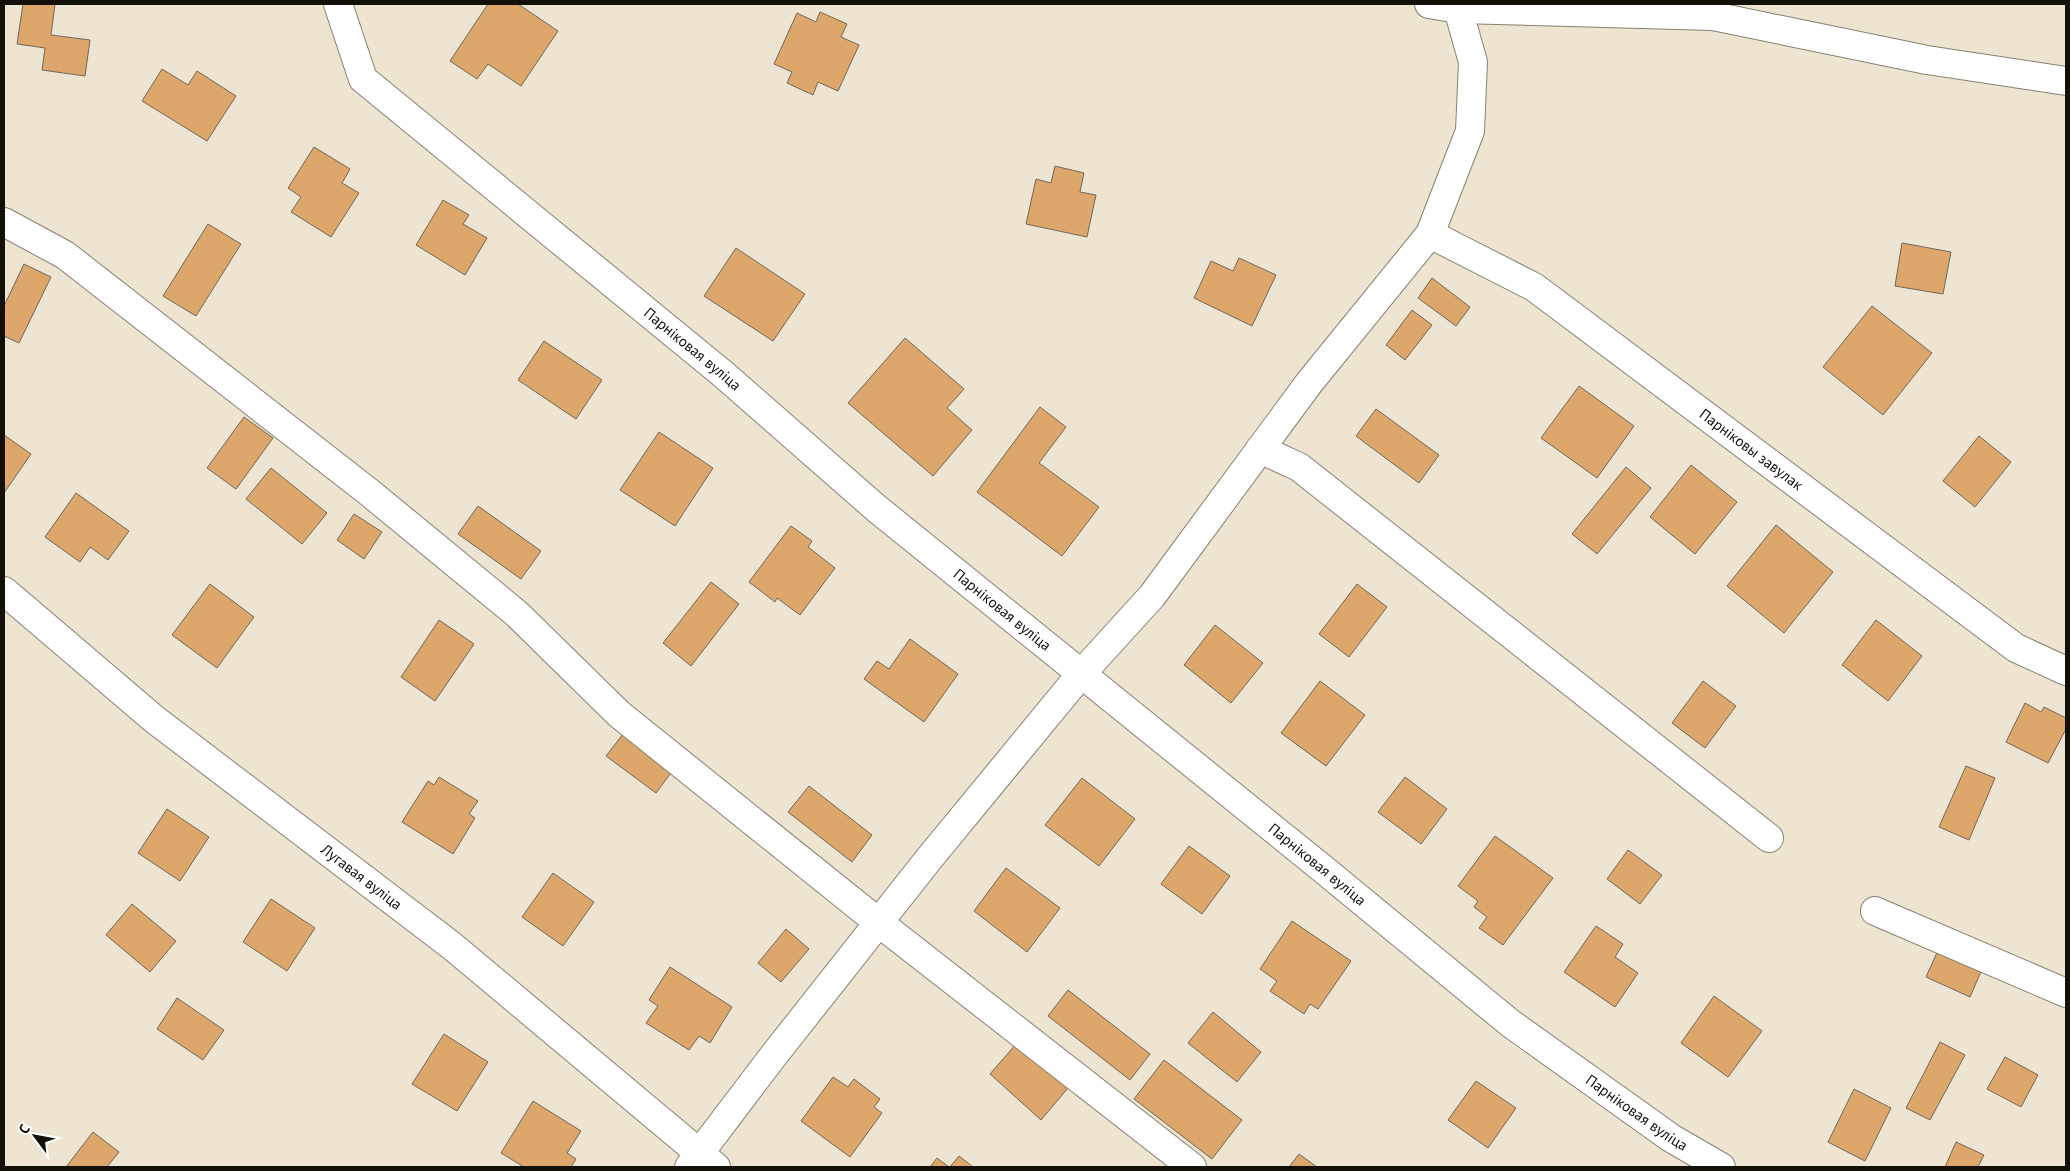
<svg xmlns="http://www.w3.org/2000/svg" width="2070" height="1171" font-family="'PT Sans',sans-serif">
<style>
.building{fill:#dda76b;stroke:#736658}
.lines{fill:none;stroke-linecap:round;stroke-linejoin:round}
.minor-casing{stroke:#88806f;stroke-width:30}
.minor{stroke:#fff;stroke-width:28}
.labels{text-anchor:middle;stroke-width:5;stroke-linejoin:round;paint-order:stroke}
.street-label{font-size:15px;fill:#13100a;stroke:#fff}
</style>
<rect width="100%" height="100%" fill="#ede5d2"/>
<g class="building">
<polygon points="23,4 55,4 51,35 90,40 85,76 42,70 45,48 17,44"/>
<polygon points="488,4 518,4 558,31 521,86 488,64 477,79 450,61"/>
<polygon points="820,12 847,24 841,37 859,45 838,91 818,82 813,95 787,83 792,72 774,64 797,13 816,22"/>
<polygon points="162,69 188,85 197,71 236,96 207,141 142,101"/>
<polygon points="314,147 350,169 342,183 359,193 331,237 291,212 301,197 288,188"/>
<polygon points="1055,166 1084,173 1080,192 1096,195 1087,237 1026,224 1036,179 1051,183"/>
<polygon points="443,200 469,215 463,224 487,238 465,275 416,245"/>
<polygon points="208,224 241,244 196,316 163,296"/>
<polygon points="1902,243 1951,252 1943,294 1895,286"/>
<polygon points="736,248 805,294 773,341 704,296"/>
<polygon points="1239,258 1276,275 1252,326 1194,298 1211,261 1233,271"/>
<polygon points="24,264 51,277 19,343 4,336 4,306"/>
<polygon points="1432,278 1470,307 1456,326 1418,298"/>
<polygon points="1872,306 1932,353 1883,415 1823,367"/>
<polygon points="1412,310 1432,325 1405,360 1386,345"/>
<polygon points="905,338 964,389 947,408 972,430 933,476 848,403"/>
<polygon points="544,341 602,380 576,419 518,380"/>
<polygon points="1579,386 1634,426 1597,478 1541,438"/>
<polygon points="1040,407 1066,427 1039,463 1099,507 1062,556 977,492"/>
<polygon points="1376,409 1439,455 1419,483 1356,436"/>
<polygon points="244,417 273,438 236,489 207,468"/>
<polygon points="659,432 713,468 675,526 620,490"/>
<polygon points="4,435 31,454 4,493"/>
<polygon points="1979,436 2011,462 1975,507 1943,481"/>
<polygon points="1691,465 1737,502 1695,554 1650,517"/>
<polygon points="1626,467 1651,488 1597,554 1572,534"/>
<polygon points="271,468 327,513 302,544 246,499"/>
<polygon points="76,493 129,531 108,560 90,547 80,562 45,537"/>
<polygon points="478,506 541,551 521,579 458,534"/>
<polygon points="354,514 382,532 364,559 337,540"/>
<polygon points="1776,525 1833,572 1784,633 1727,586"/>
<polygon points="791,526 812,541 808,547 835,568 800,615 777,598 775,602 749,582"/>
<polygon points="711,582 739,604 691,666 663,643"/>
<polygon points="210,584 254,617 217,668 172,635"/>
<polygon points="1357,584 1387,607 1349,657 1319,634"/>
<polygon points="439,620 474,644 435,701 401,677"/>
<polygon points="1876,620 1922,656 1888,701 1842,665"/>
<polygon points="1215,625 1263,663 1231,703 1184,665"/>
<polygon points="910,639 958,674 924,722 864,679 877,661 889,669"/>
<polygon points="1320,681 1365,715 1326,766 1281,733"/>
<polygon points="1703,681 1736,706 1705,748 1672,723"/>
<polygon points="2025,703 2041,712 2044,707 2066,718 2066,729 2048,763 2006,742"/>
<polygon points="627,729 676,766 656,793 606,756"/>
<polygon points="1966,766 1995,778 1969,840 1939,827"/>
<polygon points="439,777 478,801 469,814 475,818 453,854 402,822 428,781 434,785"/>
<polygon points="1405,777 1447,809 1421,844 1378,812"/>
<polygon points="1082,778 1135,819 1099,866 1045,825"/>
<polygon points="809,786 872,835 852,862 788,812"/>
<polygon points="167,809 209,837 180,881 138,853"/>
<polygon points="1495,836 1553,878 1503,945 1479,928 1487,917 1474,907 1478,901 1458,886"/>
<polygon points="1189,846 1230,876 1202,914 1161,884"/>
<polygon points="1628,850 1662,875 1640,904 1607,879"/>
<polygon points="1006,868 1060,908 1027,952 974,911"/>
<polygon points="553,873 594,902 563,946 522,917"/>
<polygon points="271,899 315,928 287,971 243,942"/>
<polygon points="132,904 176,941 150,972 106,935"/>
<polygon points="1292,921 1351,961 1318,1009 1310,1004 1304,1014 1270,991 1277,981 1260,969"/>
<polygon points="1596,926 1623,944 1615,957 1638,973 1615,1007 1564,972"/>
<polygon points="786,929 809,949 781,982 758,963"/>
<polygon points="1939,948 1983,967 1970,997 1926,977"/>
<polygon points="670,967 732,1007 710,1043 699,1036 689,1050 646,1023 658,1006 649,1000"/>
<polygon points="1068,990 1150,1054 1130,1080 1048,1016"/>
<polygon points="1714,996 1762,1031 1728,1077 1681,1043"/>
<polygon points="177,998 224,1030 203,1060 157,1029"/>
<polygon points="1213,1012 1261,1052 1237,1082 1188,1043"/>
<polygon points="444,1034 488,1062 457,1111 412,1084"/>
<polygon points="1940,1042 1965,1055 1930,1120 1906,1108"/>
<polygon points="1017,1043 1068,1088 1041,1120 990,1074"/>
<polygon points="2005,1057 2038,1075 2021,1107 1987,1089"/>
<polygon points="1164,1060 1242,1120 1212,1159 1134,1099"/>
<polygon points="833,1077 848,1087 854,1079 880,1099 874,1107 882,1113 850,1157 801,1121"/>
<polygon points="1476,1081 1516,1108 1488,1148 1448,1120"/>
<polygon points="1854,1089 1891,1108 1865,1161 1828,1142"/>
<polygon points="533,1101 581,1131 567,1153 576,1159 571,1167 524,1167 501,1153"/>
<polygon points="93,1132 119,1152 107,1167 66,1167"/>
<polygon points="1956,1142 1984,1155 1978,1167 1945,1167"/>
<polygon points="1299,1154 1317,1167 1289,1167"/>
<polygon points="959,1156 973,1167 950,1167"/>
<polygon points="937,1158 949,1167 930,1167"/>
</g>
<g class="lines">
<defs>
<g id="minor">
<path id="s1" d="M338,4L363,79L723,374L876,508L1323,869L1510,1023L1671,1138L1721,1167"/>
<polyline points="1429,4 1458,9 1713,16 1927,60 2066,81"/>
<polyline points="4,222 65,255 370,493 517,614 619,714 878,922 1192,1167"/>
<path id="s2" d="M1430,234L1534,287L2016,648L2066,671"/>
<polyline points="1260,449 1299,467 1769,838"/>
<path id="s3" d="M4,591L154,719L452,946L716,1167"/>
<polyline points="1875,911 2066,993"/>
<polyline points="689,1167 774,1055 928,860 1081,674 1152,596 1309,383 1430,234 1470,131 1473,62 1458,9"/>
</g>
</defs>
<use href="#minor" class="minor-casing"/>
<use href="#minor" class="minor"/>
</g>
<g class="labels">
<g class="street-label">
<text dy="5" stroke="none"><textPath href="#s1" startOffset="505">Парніковая вуліца</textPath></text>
<text dy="5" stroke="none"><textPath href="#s2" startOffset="388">Парніковы завулак</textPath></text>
<text dy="5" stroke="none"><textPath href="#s1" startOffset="910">Парніковая вуліца</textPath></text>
<text dy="5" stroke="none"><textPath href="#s1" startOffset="1315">Парніковая вуліца</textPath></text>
<text dy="5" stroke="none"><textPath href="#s3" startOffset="458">Лугавая вуліца</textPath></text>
<text dy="5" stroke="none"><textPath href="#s1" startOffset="1720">Парніковая вуліца</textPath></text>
</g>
</g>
<rect width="2070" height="1171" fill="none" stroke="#13100a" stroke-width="10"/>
<g transform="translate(35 1136) rotate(302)" stroke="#ffffff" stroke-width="4" paint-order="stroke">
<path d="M0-4L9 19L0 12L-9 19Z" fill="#13100a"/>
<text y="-8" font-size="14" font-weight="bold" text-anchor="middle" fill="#13100a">С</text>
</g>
</svg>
